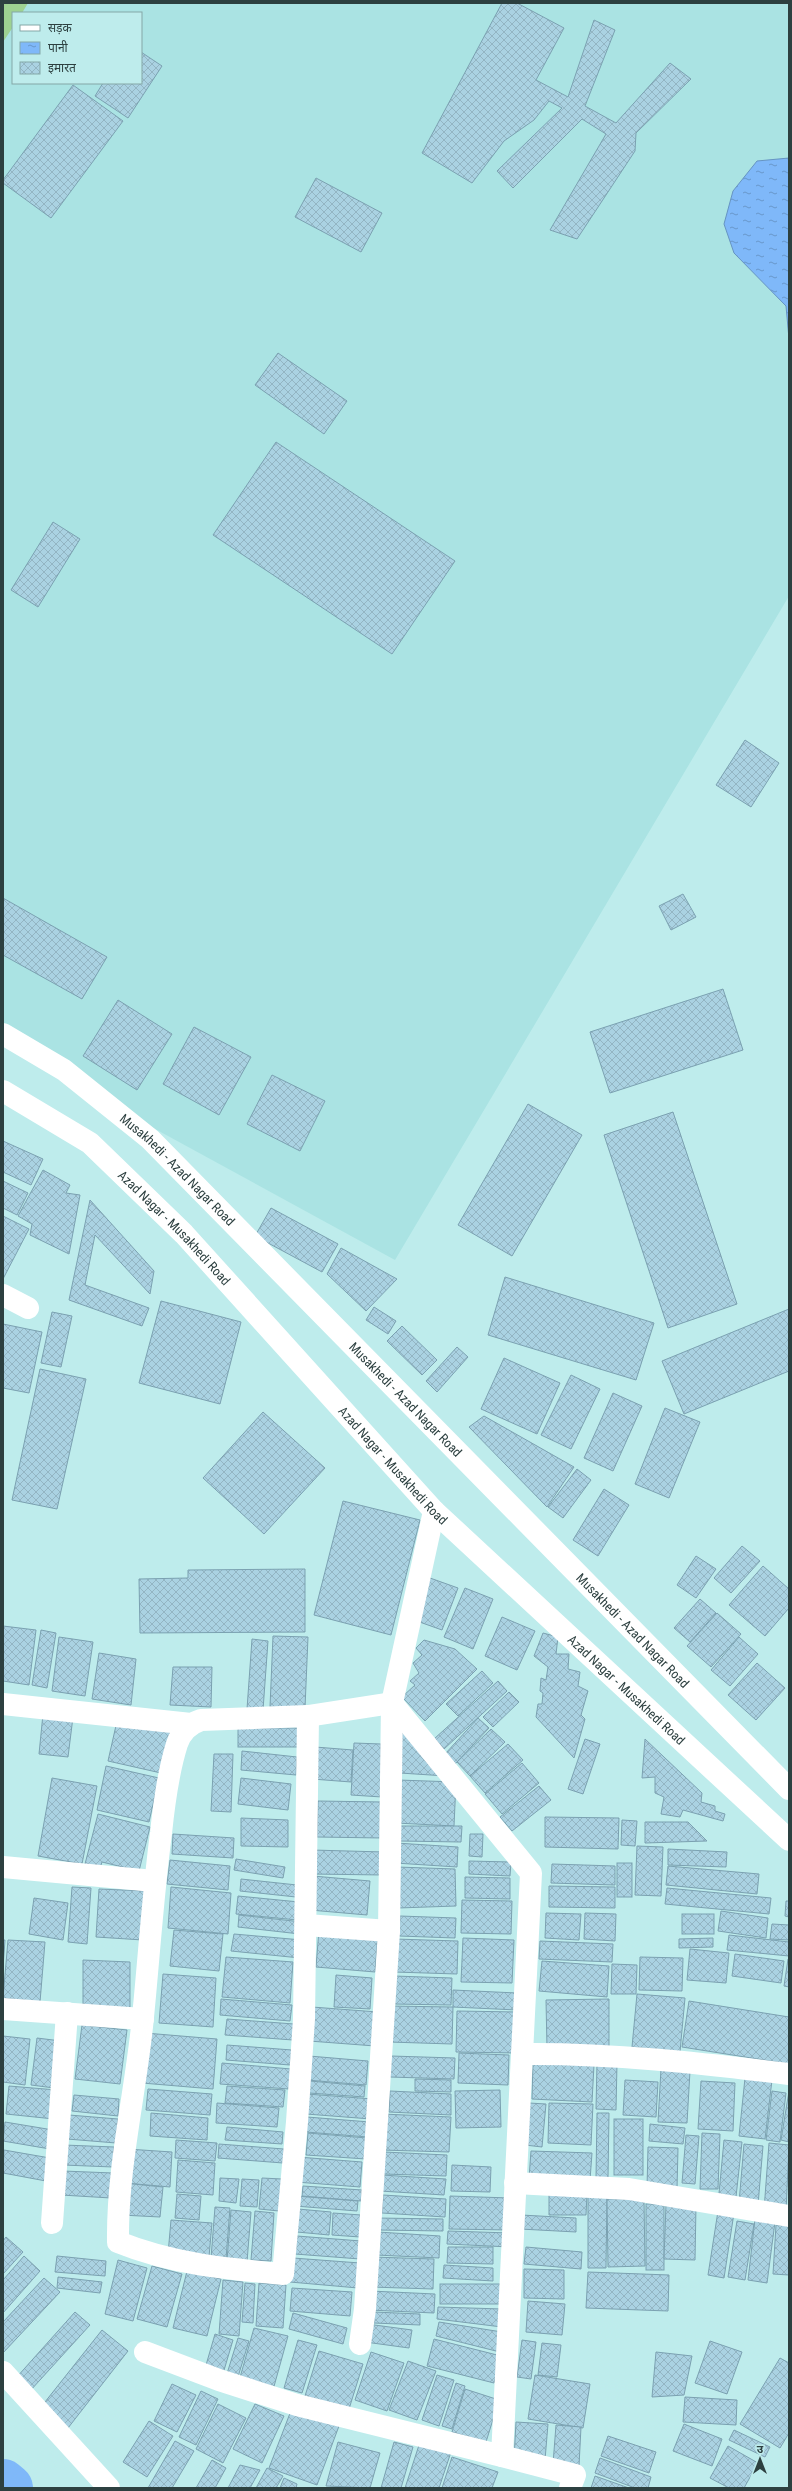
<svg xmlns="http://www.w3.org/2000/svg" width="792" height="2491" font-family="'Roboto Condensed','Noto Sans Devanagari',sans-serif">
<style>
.built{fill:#aae3e3;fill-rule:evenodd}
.park{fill:#9ed292}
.water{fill:url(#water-ripples);stroke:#6694c2}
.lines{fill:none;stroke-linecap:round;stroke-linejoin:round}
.river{stroke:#7fb8f9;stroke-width:48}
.building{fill:url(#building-cross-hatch);stroke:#7ba1b1}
.minor{stroke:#fff;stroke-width:22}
.major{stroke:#fff;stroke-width:22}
.labels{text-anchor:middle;stroke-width:3;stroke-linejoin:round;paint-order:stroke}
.street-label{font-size:13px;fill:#2d4040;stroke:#beecec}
</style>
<defs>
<pattern id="water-ripples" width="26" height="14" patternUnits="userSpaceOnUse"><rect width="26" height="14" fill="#7fb8f9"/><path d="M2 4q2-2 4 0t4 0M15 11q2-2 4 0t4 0" fill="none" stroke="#6897cb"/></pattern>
<pattern id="building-cross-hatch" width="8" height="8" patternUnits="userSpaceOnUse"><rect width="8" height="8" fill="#aad2e2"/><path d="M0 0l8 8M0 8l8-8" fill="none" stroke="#93b5c3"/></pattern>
</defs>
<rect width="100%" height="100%" fill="#beecec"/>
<path class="built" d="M3,3H789V596L395,1260L3,1046ZM13,13H141V83H13Z"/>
<polygon class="park" points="3,3 28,3 22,13 13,13 13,27 3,42"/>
<polygon class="water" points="789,158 789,339 786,306 734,253 724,224 733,191 757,161"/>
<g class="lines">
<polyline class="river" points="3,2483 9,2488"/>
</g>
<g class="building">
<polygon points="502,3 517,3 564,28 536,80 568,97 594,20 615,30 585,106 616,123 670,63 691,79 636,133 635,151 577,239 550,230 606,134 582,119 513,188 497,171 562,108 549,101 534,120 504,141 472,183 422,153"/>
<polygon points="141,52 162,66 128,118 95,96 103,83 141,83"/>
<polygon points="73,85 123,121 51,218 3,183 3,180"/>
<polygon points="316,178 382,213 361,252 295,217"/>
<polygon points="278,353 347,401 324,434 255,385"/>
<polygon points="276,442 455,561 392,654 213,535"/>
<polygon points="53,522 80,539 38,607 11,590"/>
<polygon points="745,740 779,763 751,807 716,785"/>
<polygon points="683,894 696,917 671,930 659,906"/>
<polygon points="3,898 107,957 82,999 3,955"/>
<polygon points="723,989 743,1050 610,1093 590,1032"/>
<polygon points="118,1000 172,1034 137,1090 83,1056"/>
<polygon points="194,1027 251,1057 219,1115 163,1084"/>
<polygon points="272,1075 325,1101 300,1151 247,1124"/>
<polygon points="528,1104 582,1135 512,1256 458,1225"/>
<polygon points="673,1112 737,1304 668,1328 604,1135"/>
<polygon points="3,1141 43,1159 31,1185 3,1172"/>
<polygon points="43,1170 70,1185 66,1193 80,1195 69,1254 30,1235 32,1224 18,1216"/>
<polygon points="3,1181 28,1193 17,1215 3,1208"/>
<polygon points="90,1200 154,1271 150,1294 95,1235 85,1285 149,1308 142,1326 69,1300"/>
<polygon points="271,1208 338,1244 322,1272 255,1236"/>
<polygon points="3,1216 29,1229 3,1279"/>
<polygon points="341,1248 397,1279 366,1311 327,1274"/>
<polygon points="505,1277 654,1323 636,1380 488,1335"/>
<polygon points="161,1301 241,1322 220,1404 139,1383"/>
<polygon points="374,1307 396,1321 388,1334 366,1320"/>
<polygon points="789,1309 789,1371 684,1414 662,1361"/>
<polygon points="52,1312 72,1316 61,1367 41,1363"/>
<polygon points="3,1324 42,1332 29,1393 3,1388"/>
<polygon points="402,1326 437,1360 422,1375 387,1341"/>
<polygon points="457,1347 468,1357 437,1392 426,1381"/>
<polygon points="504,1358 560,1383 537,1434 481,1409"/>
<polygon points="40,1369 86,1379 57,1509 12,1500"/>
<polygon points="571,1375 600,1389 571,1449 541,1435"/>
<polygon points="613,1393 642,1406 613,1471 584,1458"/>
<polygon points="665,1408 700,1422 669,1498 635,1484"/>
<polygon points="263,1412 325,1468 264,1534 203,1478"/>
<polygon points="484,1416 574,1467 547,1507 469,1427"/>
<polygon points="577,1469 591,1480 563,1518 548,1507"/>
<polygon points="604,1489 629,1505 598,1556 573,1540"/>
<polygon points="343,1501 420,1520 391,1635 314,1615"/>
<polygon points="742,1546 760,1561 731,1593 714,1578"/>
<polygon points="696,1556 716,1569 696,1598 677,1585"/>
<polygon points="763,1566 789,1589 789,1608 765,1636 729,1605"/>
<polygon points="305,1569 305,1632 140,1633 139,1579 188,1578 188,1570"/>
<polygon points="430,1578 458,1588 442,1630 414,1620"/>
<polygon points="465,1588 493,1599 473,1649 444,1637"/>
<polygon points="700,1599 716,1613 690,1642 674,1628"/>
<polygon points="717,1613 741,1634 711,1667 687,1646"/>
<polygon points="502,1617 535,1631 517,1670 485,1656"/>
<polygon points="3,1626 36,1630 29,1685 3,1681"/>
<polygon points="41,1630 56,1633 47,1688 32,1685"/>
<polygon points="543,1633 558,1637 556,1654 569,1654 568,1669 580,1672 578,1686 588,1691 581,1715 585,1719 574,1758 536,1717 538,1704 542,1704 543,1693 540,1691 541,1678 546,1680 548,1667 534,1656"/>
<polygon points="273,1636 308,1637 305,1708 270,1707"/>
<polygon points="59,1637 93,1642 85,1696 52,1691"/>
<polygon points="739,1637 758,1654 730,1686 711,1670"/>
<polygon points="252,1639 268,1641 263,1710 247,1709"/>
<polygon points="424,1640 455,1649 477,1669 425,1721 402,1697 415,1685 410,1681 419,1673 413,1663 422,1655 416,1648"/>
<polygon points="99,1653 136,1659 131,1705 92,1699"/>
<polygon points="757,1663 785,1688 756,1720 728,1695"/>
<polygon points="173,1667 212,1667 211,1707 170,1705"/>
<polygon points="482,1671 493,1683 458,1716 446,1704"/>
<polygon points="498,1681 507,1691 444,1749 434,1739"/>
<polygon points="509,1692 519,1702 493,1727 483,1717"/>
<polygon points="43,1714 73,1717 68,1757 39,1754"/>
<polygon points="478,1718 489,1728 455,1764 445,1754"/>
<polygon points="117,1721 170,1732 161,1773 108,1761"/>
<rect x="238" y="1728" width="62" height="19"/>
<polygon points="491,1729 505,1742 470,1776 457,1762"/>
<polygon points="402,1730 446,1776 400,1773"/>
<polygon points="585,1739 600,1744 583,1794 568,1789"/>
<polygon points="645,1739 702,1793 701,1802 715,1806 715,1811 725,1814 723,1821 683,1810 680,1817 661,1814 664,1797 655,1793 655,1777 642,1778"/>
<polygon points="354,1743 381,1744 382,1797 351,1795"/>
<polygon points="508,1744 523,1760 485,1793 470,1776"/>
<polygon points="315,1747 353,1750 351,1782 312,1779"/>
<polygon points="242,1751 297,1757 296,1775 241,1770"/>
<polygon points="214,1754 233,1754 231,1812 211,1811"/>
<polygon points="522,1763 539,1783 502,1814 485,1794"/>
<polygon points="106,1766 159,1778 149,1822 97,1810"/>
<polygon points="52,1778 97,1786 82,1864 38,1856"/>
<polygon points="241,1778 291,1784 288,1810 238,1804"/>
<polygon points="398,1780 456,1782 454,1826 396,1823"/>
<polygon points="539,1786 551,1800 512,1831 500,1817"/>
<polygon points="318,1801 383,1802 382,1838 317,1837"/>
<polygon points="98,1814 150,1827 139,1871 102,1862 100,1868 85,1864"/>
<polygon points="545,1817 619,1818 618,1849 545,1847"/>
<polygon points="241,1818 288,1820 288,1847 241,1846"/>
<polygon points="622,1820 637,1821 635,1846 621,1845"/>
<polygon points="645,1822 688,1822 707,1841 645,1843"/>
<polygon points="399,1826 462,1826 461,1842 399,1841"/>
<polygon points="173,1834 234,1838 233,1858 172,1854"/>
<polygon points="470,1834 483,1834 482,1857 469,1856"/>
<polygon points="396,1843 458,1847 457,1867 395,1863"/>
<polygon points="637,1846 663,1847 661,1896 635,1895"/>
<polygon points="668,1849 727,1852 726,1867 668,1865"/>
<polygon points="312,1850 384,1852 383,1875 311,1874"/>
<polygon points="236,1859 285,1867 283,1878 234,1870"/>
<polygon points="170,1860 230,1866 228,1890 167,1884"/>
<polygon points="469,1861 511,1862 510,1876 469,1874"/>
<rect x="617" y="1863" width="15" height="34"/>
<polygon points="552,1864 615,1866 615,1885 551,1883"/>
<polygon points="668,1866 759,1874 757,1894 666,1885"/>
<polygon points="397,1867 455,1869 456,1906 398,1908"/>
<polygon points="313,1876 370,1881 367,1915 310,1910"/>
<polygon points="465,1877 510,1878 510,1899 465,1898"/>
<polygon points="241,1879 297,1885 296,1897 240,1891"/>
<polygon points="549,1886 615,1887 615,1908 549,1907"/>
<polygon points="72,1887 91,1888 87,1944 68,1942"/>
<polygon points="171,1887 231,1893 228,1934 168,1928"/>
<polygon points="667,1888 771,1898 769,1914 665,1904"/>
<polygon points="99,1889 146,1891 143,1940 96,1937"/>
<polygon points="238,1896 299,1902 297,1920 236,1914"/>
<polygon points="34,1898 68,1903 63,1940 29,1934"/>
<polygon points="462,1900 512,1901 511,1934 461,1933"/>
<polygon points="786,1901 789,1901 789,1917 785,1916"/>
<polygon points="721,1911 768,1918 766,1938 718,1931"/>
<polygon points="546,1913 581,1914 579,1940 545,1938"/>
<polygon points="585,1913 616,1914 615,1941 584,1939"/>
<rect x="682" y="1914" width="32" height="20"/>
<polygon points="239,1915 302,1922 300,1934 238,1927"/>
<polygon points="400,1916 456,1918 455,1938 399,1936"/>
<polygon points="772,1924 789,1925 789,1940 770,1939"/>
<polygon points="174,1930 223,1934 219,1971 170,1966"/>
<polygon points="319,1930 378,1934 375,1972 316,1967"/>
<polygon points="234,1934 302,1940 300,1958 231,1951"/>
<polygon points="729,1935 789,1942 789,1956 727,1950"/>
<polygon points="463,1938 514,1940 512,1983 461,1982"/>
<polygon points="713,1938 713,1947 679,1948 679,1939"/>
<polygon points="395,1939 458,1941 457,1974 394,1972"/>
<polygon points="3,1940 5,1940 3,1968"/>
<polygon points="8,1940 45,1942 40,2002 3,1998"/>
<polygon points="540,1941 613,1944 612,1962 539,1959"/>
<polygon points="690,1949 729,1953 726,1983 687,1980"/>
<polygon points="735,1954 784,1961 781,1983 732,1976"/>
<polygon points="226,1957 293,1962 290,2003 222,1997"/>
<polygon points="640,1957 683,1958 682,1991 639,1990"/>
<polygon points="788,1959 789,1959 789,1987 784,1986"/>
<polygon points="83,1960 130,1962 130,2008 83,2007"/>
<polygon points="542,1961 609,1966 607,1997 539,1991"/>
<polygon points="612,1964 637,1965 636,1994 611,1994"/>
<polygon points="163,1974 216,1978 213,2027 159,2023"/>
<polygon points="336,1975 372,1978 370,2009 334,2007"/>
<polygon points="394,1976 452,1978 451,2005 394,2004"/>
<polygon points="453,1990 517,1993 517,2010 453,2007"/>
<polygon points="637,1994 685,1998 680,2052 632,2047"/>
<polygon points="221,1999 292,2005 290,2021 220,2015"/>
<polygon points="609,1999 609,2048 547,2048 546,2000"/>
<polygon points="689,2001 789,2017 789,2064 682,2047"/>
<polygon points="389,2006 453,2007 452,2044 389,2042"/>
<polygon points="312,2007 378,2012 375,2046 309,2041"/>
<polygon points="457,2011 517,2012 516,2053 456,2052"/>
<polygon points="227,2019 294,2024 293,2040 225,2035"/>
<polygon points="82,2025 127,2030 120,2084 75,2079"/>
<polygon points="145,2033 217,2039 213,2089 142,2083"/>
<polygon points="3,2036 30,2039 25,2085 3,2082"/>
<polygon points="37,2038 61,2041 54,2088 31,2085"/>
<polygon points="227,2045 292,2050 290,2065 226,2060"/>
<polygon points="459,2053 509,2055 508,2085 458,2083"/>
<polygon points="309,2056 368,2061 366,2085 307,2080"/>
<polygon points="391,2056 455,2058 454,2079 390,2077"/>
<polygon points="222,2063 291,2069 289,2089 220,2084"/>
<polygon points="533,2063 594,2065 592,2102 532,2099"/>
<polygon points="597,2063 617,2063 616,2110 596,2109"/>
<polygon points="661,2069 690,2071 687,2123 658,2122"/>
<polygon points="745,2078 772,2080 765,2139 739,2136"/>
<polygon points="415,2079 451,2080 451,2092 415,2091"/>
<polygon points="625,2080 658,2082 656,2117 623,2115"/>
<polygon points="310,2081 365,2086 364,2097 309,2093"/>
<polygon points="701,2081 735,2083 733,2131 698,2129"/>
<polygon points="9,2086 57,2090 54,2119 6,2114"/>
<polygon points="227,2086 285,2090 283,2107 225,2103"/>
<polygon points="148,2089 212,2094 210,2115 146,2110"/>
<polygon points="500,2090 501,2127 456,2128 455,2091"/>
<polygon points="390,2091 451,2094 451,2115 389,2112"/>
<polygon points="772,2091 786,2093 780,2142 766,2140"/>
<polygon points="789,2091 789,2142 781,2140"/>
<polygon points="307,2094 373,2099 371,2119 306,2114"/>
<polygon points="74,2095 119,2099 118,2116 72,2111"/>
<polygon points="217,2103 279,2108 277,2127 216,2123"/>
<polygon points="529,2103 546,2104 542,2147 525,2145"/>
<polygon points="549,2103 593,2104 591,2145 548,2143"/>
<polygon points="151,2113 208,2118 207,2140 150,2136"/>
<polygon points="597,2113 609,2113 608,2178 596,2178"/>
<polygon points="382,2114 451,2117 449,2152 381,2150"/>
<polygon points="69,2115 118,2119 116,2143 67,2139"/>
<polygon points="307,2117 370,2122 368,2137 306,2132"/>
<rect x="614" y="2119" width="29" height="56"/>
<polygon points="5,2122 53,2130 50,2149 3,2141"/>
<polygon points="650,2124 685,2128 683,2144 649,2141"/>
<polygon points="227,2127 283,2132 282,2144 225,2140"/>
<polygon points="308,2133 367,2138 366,2159 306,2155"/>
<polygon points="702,2133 720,2134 718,2189 700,2189"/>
<polygon points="686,2135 699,2136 695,2184 682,2183"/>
<polygon points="176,2140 217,2143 215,2161 175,2158"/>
<polygon points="724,2140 742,2142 735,2206 718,2204"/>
<polygon points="769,2143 789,2145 786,2212 764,2210"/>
<polygon points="219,2144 284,2149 283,2163 218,2158"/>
<polygon points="744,2144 763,2146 758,2205 739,2203"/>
<polygon points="64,2145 114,2147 113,2167 63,2165"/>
<polygon points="648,2147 678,2148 677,2189 647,2188"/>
<polygon points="127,2149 172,2152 170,2187 125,2183"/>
<polygon points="4,2150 50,2158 46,2181 3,2173"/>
<polygon points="531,2151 592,2153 590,2180 529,2178"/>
<polygon points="384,2152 447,2155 446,2176 383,2174"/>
<polygon points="298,2157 362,2162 360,2187 296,2182"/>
<polygon points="178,2160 215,2163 213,2195 176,2192"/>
<polygon points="452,2165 491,2167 490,2192 451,2191"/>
<polygon points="63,2171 113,2173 111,2198 61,2195"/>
<polygon points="382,2175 446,2179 444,2195 380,2191"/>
<polygon points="220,2178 239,2179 236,2203 219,2201"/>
<polygon points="262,2178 282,2179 279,2211 259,2209"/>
<polygon points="242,2179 259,2180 257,2207 240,2206"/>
<polygon points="123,2183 163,2187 160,2217 121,2215"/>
<polygon points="303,2186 362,2190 361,2201 302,2196"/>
<polygon points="588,2193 607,2193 606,2268 588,2268"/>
<polygon points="177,2194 201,2196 199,2220 175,2218"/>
<polygon points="549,2194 587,2194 586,2215 549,2215"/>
<polygon points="383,2195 446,2199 445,2217 382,2213"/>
<polygon points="296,2196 358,2201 357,2211 295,2206"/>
<polygon points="450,2196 510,2198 509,2230 449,2229"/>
<polygon points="607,2199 644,2199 645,2266 608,2267"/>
<rect x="646" y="2204" width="18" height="66"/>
<polygon points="666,2204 696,2205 695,2260 664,2259"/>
<polygon points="215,2207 230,2208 226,2259 211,2258"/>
<polygon points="298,2209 331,2212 329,2235 297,2232"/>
<polygon points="231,2210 251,2212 247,2262 227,2260"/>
<polygon points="255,2211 274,2213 271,2261 251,2260"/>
<polygon points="718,2211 734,2213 724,2278 708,2275"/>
<polygon points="333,2213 361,2215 360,2237 332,2235"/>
<polygon points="521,2215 576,2218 576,2232 520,2229"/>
<polygon points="377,2218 443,2219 443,2231 377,2230"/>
<polygon points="755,2219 775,2222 767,2283 748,2280"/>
<polygon points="171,2220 212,2223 209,2257 168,2254"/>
<polygon points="737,2221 754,2224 745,2280 728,2277"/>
<polygon points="776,2225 789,2225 789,2275 773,2274"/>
<polygon points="448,2231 510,2233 510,2247 447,2244"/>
<polygon points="378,2232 440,2236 439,2258 376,2255"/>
<polygon points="297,2236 361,2241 360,2259 295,2254"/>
<polygon points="6,2237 23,2252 3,2274 3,2241"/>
<polygon points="448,2247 493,2247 493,2264 447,2263"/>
<polygon points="526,2247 582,2252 581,2269 524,2264"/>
<polygon points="24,2256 40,2271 3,2313 3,2280"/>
<polygon points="57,2256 106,2261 105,2276 55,2272"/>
<polygon points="372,2257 434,2259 433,2289 371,2287"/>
<polygon points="293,2258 360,2263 358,2288 290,2282"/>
<polygon points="118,2260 147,2268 133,2321 105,2314"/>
<polygon points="444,2265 493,2268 493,2281 443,2278"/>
<polygon points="152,2266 182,2274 167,2327 137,2319"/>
<polygon points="524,2269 564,2270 564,2299 524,2298"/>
<polygon points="187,2271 221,2279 207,2336 173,2328"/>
<polygon points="588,2272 669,2275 668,2311 586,2308"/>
<polygon points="58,2277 102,2282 100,2293 57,2288"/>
<polygon points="44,2278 60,2292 3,2353 3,2322"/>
<polygon points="223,2280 243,2282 239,2336 219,2334"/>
<polygon points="245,2283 255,2284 253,2323 242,2322"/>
<polygon points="259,2283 286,2285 283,2328 256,2326"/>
<rect x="440" y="2284" width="67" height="20"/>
<polygon points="292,2288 352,2292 350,2316 290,2311"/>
<polygon points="370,2291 435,2294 434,2313 369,2310"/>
<polygon points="528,2301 565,2304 562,2335 526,2332"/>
<polygon points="438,2307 502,2309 502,2327 437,2319"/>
<polygon points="75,2312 90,2325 30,2391 16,2378"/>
<polygon points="374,2312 420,2314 420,2325 374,2323"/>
<polygon points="293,2313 347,2328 343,2344 289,2329"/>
<polygon points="439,2322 502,2332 500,2352 436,2336"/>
<polygon points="367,2324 412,2330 409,2348 365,2342"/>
<polygon points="254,2328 288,2336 273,2390 239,2381"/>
<polygon points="102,2330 128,2351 68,2428 41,2407"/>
<polygon points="215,2334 233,2340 222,2377 204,2372"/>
<polygon points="238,2338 249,2341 237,2380 226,2377"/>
<polygon points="434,2339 501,2356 494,2383 427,2366"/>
<polygon points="298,2340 317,2345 302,2393 284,2388"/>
<polygon points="522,2340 536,2342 531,2379 517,2377"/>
<polygon points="710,2341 742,2352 727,2394 695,2383"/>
<polygon points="542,2343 561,2345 557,2377 538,2375"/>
<polygon points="319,2351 363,2364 349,2409 305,2396"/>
<polygon points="371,2352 404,2363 387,2411 355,2400"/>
<polygon points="656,2352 692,2356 684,2395 652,2397"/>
<polygon points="780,2358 789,2363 789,2433 780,2448 740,2424"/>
<polygon points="408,2361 436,2371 417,2420 389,2410"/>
<polygon points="437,2375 454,2380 439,2426 422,2420"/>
<polygon points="535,2375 590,2384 583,2428 528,2419"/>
<polygon points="456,2383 465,2386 452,2429 442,2426"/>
<polygon points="172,2384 196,2395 177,2432 154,2421"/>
<polygon points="465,2389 499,2400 486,2442 452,2432"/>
<polygon points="201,2391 218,2399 196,2445 179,2437"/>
<polygon points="685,2397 737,2400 736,2425 683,2422"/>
<polygon points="218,2404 246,2418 223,2463 196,2449"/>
<polygon points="255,2404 284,2416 262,2463 233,2449"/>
<polygon points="292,2408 339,2426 317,2485 269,2468"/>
<polygon points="149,2421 173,2436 147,2477 123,2462"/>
<polygon points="516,2422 548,2424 545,2460 514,2459"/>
<polygon points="684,2424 722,2439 712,2466 673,2451"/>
<polygon points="556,2425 581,2427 579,2466 553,2464"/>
<polygon points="734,2430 770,2447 765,2457 729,2440"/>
<polygon points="608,2436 656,2452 649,2473 601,2456"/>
<polygon points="175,2441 194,2451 172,2488 148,2488"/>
<polygon points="338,2442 380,2453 370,2488 326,2486"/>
<polygon points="394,2442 413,2447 401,2488 381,2488"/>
<polygon points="420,2442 451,2452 439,2488 405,2488"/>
<polygon points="728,2446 758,2463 744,2488 729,2488 710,2478"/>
<polygon points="452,2457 498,2472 492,2488 442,2488"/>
<polygon points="600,2458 651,2477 648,2488 635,2488 595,2473"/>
<polygon points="212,2460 226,2468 215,2488 196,2488"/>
<polygon points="240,2465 260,2470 250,2488 228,2488"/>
<polygon points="267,2468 283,2476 276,2488 256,2488"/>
<polygon points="595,2476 629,2488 591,2488"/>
<polygon points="284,2478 297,2484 296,2488 280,2488"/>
</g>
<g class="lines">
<g class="minor">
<polyline points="3,1295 28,1308"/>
<polyline points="3,1704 191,1724"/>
<path d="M308,1716L304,2019L297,2122L283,2274C227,2269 172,2264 118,2242C117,2166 136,2092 143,2017C149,1956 153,1894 161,1833C164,1804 168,1772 177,1744C181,1732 189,1724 201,1720Z"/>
<polyline points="3,1867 154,1881"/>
<polyline points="306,1925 389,1931 392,1703 434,1511"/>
<polyline points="3,2009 143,2019"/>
<path d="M522,2054C611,2053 700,2063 789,2074"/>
<polyline points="515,2183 629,2189 789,2216"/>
<polyline points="52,2223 67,2013"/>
<polyline points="360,2344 365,2309 389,1931"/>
<polyline points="145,2352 219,2380 297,2405 502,2456 531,1873 392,1703 308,1716"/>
<polyline points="3,2372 109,2488"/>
<polyline points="502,2456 575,2475 570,2488"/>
</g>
<g class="major">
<path id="s1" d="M3,1034L64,1070L150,1139L789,1789"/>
<path id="s2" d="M3,1091L90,1143L184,1234L434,1511L789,1840"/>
</g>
</g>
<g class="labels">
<g class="street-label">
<text dy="5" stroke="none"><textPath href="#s1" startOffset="222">Musakhedi - Azad Nagar Road</textPath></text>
<text dy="5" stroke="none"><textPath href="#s2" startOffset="221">Azad Nagar - Musakhedi Road</textPath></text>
<text dy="5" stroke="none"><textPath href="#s1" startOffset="546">Musakhedi - Azad Nagar Road</textPath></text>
<text dy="5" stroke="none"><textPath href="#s2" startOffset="544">Azad Nagar - Musakhedi Road</textPath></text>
<text dy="5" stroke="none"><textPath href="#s1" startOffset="870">Musakhedi - Azad Nagar Road</textPath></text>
<text dy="5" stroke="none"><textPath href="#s2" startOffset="868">Azad Nagar - Musakhedi Road</textPath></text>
</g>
</g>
<rect width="792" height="2491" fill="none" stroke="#2d4040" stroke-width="8"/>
<rect x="12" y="12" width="130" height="72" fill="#beecec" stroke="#84a7a7"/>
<rect x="20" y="25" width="20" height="6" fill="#ffffff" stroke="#84a7a7"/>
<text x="48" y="32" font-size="12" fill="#2d4040">सड़क</text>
<rect x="20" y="42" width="20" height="12" fill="url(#water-ripples)" stroke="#84a7a7"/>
<text x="48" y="52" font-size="12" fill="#2d4040">पानी</text>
<rect x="20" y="62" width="20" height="12" fill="url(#building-cross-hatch)" stroke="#84a7a7"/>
<text x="48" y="72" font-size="12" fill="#2d4040">इमारत</text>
<g transform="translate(760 2459)" stroke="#beecec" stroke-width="3" paint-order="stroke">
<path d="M0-3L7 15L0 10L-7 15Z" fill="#2d4040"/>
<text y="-6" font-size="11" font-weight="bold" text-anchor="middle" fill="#2d4040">उ</text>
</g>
</svg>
